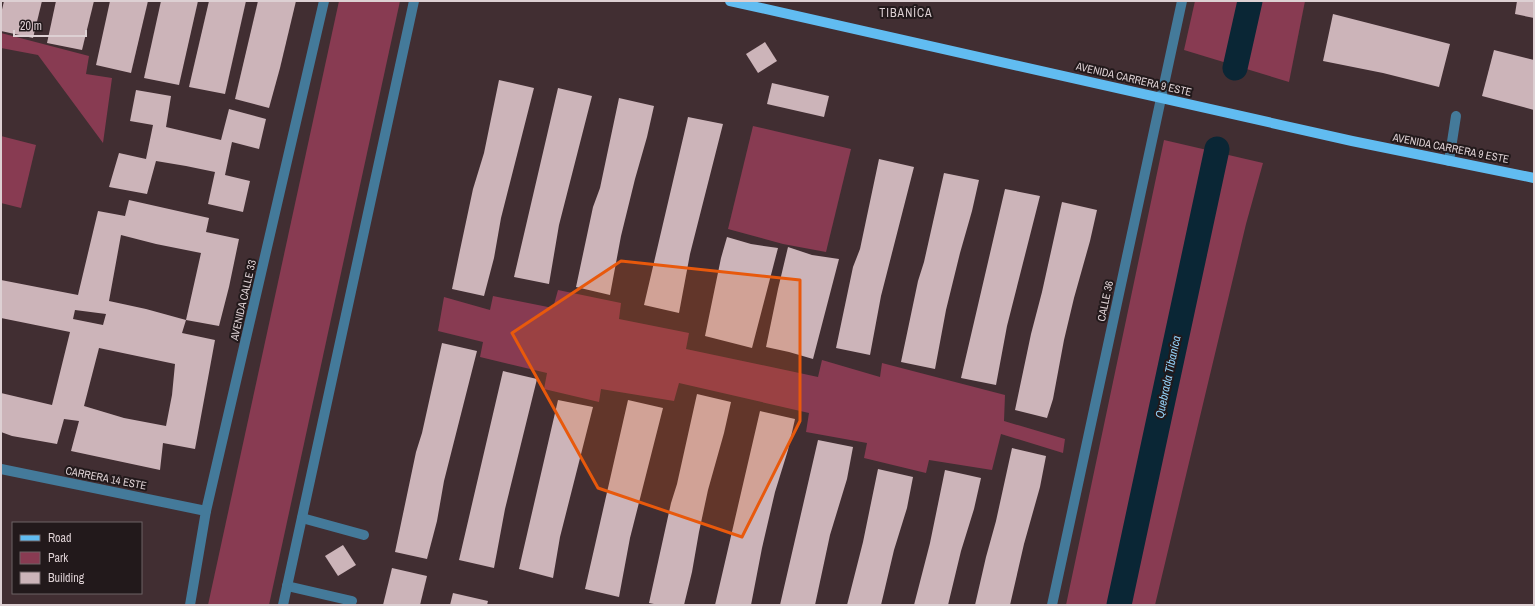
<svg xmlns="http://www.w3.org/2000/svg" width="1535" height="606" font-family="'Archivo Narrow',sans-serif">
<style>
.green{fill:#883b52}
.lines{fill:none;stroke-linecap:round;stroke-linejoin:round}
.canal{stroke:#0a2635;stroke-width:25}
.building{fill:#ccb4b9;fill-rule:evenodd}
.minor{stroke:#447a9a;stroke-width:10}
.major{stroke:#61bcf1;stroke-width:10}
.marked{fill:#e8590c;fill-opacity:0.2;stroke:#e8590c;stroke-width:3;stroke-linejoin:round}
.labels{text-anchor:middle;stroke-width:4;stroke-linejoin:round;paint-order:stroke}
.street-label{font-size:11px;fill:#ddd0d3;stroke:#22191b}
.neighbourhood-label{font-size:12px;letter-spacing:1px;fill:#ddd0d3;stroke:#22191b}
.water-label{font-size:12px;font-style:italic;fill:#92d0f7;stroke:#22191b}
</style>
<rect width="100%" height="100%" fill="#412e32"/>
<g class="green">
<polygon points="339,1 400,1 269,605 208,605"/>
<polygon points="1195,1 1305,1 1289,82 1184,50"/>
<polygon points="1,33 89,56 86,74 112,78 103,143 38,55 1,48"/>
<polygon points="753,126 851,149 826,252 783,244 728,229"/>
<polygon points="1,136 36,145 21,208 1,203"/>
<polygon points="1164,140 1263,163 1246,224 1155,605 1066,605"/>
<polygon points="558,290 621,303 619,319 689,333 686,349 818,377 822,360 880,377 882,363 1005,395 1004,421 1065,439 1063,453 1001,434 992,470 929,460 926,473 864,458 867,443 806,432 809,413 679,383 674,401 601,389 599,402 544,389 547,373 480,357 483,342 438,331 444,297 490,310 493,296 553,308"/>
</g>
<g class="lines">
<g class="canal">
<polyline points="1235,68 1250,1"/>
<polyline points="1119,605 1217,149"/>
</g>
</g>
<g class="building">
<polygon points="4,1 42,1 33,38 1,31 1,14"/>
<polygon points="56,1 94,1 82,50 47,43"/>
<polygon points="110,1 148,1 131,73 96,65"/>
<polygon points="161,1 198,1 179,85 144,78"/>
<polygon points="209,1 246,1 225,94 189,87"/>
<polygon points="258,1 296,1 280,68 269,108 235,99"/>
<polygon points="1517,1 1534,1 1534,18 1515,14"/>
<polygon points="1333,14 1450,44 1439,87 1383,73 1323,61"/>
<polygon points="765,42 777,61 758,73 746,54"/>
<polygon points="1494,50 1534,60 1534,110 1482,96"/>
<polygon points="499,80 534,88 501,218 494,258 484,296 452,289 460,250 473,189 484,153"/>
<polygon points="772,83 829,96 824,117 767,104"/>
<polygon points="558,88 592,96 559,225 549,284 514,277"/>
<polygon points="136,90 171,96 166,127 221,140 229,109 266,119 259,149 232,142 225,175 250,181 243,212 208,204 215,172 186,166 156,161 147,194 109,187 119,153 146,159 153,125 130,121"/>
<polygon points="619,98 654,106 647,137 635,179 621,236 610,295 576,287 593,207 600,188"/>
<polygon points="688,117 723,124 690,254 679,313 644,305"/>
<polygon points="879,159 914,167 881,296 870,355 836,348 853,267 860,249"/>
<polygon points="944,173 979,180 972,211 960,253 946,310 935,369 901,362 918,281 924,262"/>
<polygon points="1005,189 1040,196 1007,326 996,385 961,378"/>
<path d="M129,200L209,218L206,232L239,239L229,287L219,326L186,320L201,253L156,244L121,235L109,301L146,309L186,320L182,333L215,340L195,449L163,443L160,470L71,451L79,421L64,419L57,444L12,436L1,432V393L52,405L70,332L1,318V280L78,295L98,211L125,216ZM75,310L106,314L103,325L73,319ZM99,348L175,364L172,395L166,426L124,418L84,406Z"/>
<polygon points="1062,202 1097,210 1090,241 1074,298 1064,340 1053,399 1047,418 1015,410 1031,334 1042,292"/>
<polygon points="727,237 751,244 778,248 752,348 705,336 721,258"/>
<polygon points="788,247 812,255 839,259 813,359 789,352 766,347 778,289"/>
<polygon points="442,343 477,351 444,481 437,521 427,559 395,552 416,452 422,433"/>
<polygon points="503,371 537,379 505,509 494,568 459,560"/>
<polygon points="697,394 731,402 724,433 708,490 699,532 692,572 684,605 659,605 649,603 671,503 677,484"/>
<polygon points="558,400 593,407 560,537 553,578 519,569"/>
<polygon points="628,400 663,408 630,538 619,597 585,589"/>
<polygon points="760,411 795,419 788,450 775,492 762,548 751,605 715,605"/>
<polygon points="818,440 853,447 847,479 830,535 815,605 780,605"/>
<polygon points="1012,448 1046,456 1040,487 1024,544 1010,605 975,605 986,557 996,521"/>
<polygon points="878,469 913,477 907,508 894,550 881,605 847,605 863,542"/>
<polygon points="945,470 981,478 974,509 961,551 948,605 914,605 930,543"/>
<polygon points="343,545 356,565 338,576 325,556"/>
<polygon points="392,568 427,576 420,605 383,605"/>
<polygon points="453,593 488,601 487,605 450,605"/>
</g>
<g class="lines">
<g class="minor">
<polyline points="1449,161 1456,116"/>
<polyline points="1,469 206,511"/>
<polyline points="302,518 364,535"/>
<polyline points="287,586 352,601"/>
<polyline points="190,605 206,511 324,1"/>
<polyline points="283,605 414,1"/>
<polyline points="1052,605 1182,1"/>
</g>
<polyline class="major" points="730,1 1352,141 1534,178"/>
</g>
<path class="marked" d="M621,261L800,280V421L742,537L598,488L512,333Z"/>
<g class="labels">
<g class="street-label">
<text transform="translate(1134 79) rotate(13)" y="4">AVENIDA CARRERA 9 ESTE</text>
<text transform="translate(1451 148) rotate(11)" y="4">AVENIDA CARRERA 9 ESTE</text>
<text transform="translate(243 300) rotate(-77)" y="4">AVENIDA CALLE 33</text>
<text transform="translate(1105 301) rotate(-78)" y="4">CALLE 36</text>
<text transform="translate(106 478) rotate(11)" y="4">CARRERA 14 ESTE</text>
</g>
<g class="neighbourhood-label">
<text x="906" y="17">TIBANÍCA</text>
</g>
<g class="water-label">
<text transform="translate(1168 377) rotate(-78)" y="4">Quebrada Tibaníca</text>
</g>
</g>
<rect width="1535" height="606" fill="none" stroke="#ddd0d3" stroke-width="4"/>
<rect x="12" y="522" width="130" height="72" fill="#22191b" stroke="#6d6265"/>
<rect x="20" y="535" width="20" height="6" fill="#61bcf1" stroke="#6d6265"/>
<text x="48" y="542" font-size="12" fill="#ddd0d3">Road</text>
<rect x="20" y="552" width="20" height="12" fill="#883b52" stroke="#6d6265"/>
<text x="48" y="562" font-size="12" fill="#ddd0d3">Park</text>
<rect x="20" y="572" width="20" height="12" fill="#ccb4b9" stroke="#6d6265"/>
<text x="48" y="582" font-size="12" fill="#ddd0d3">Building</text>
<path d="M14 30v6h72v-6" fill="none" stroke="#ddd0d3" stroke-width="2"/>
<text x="20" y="30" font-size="12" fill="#ddd0d3" stroke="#22191b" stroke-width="3" paint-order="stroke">20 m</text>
</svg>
